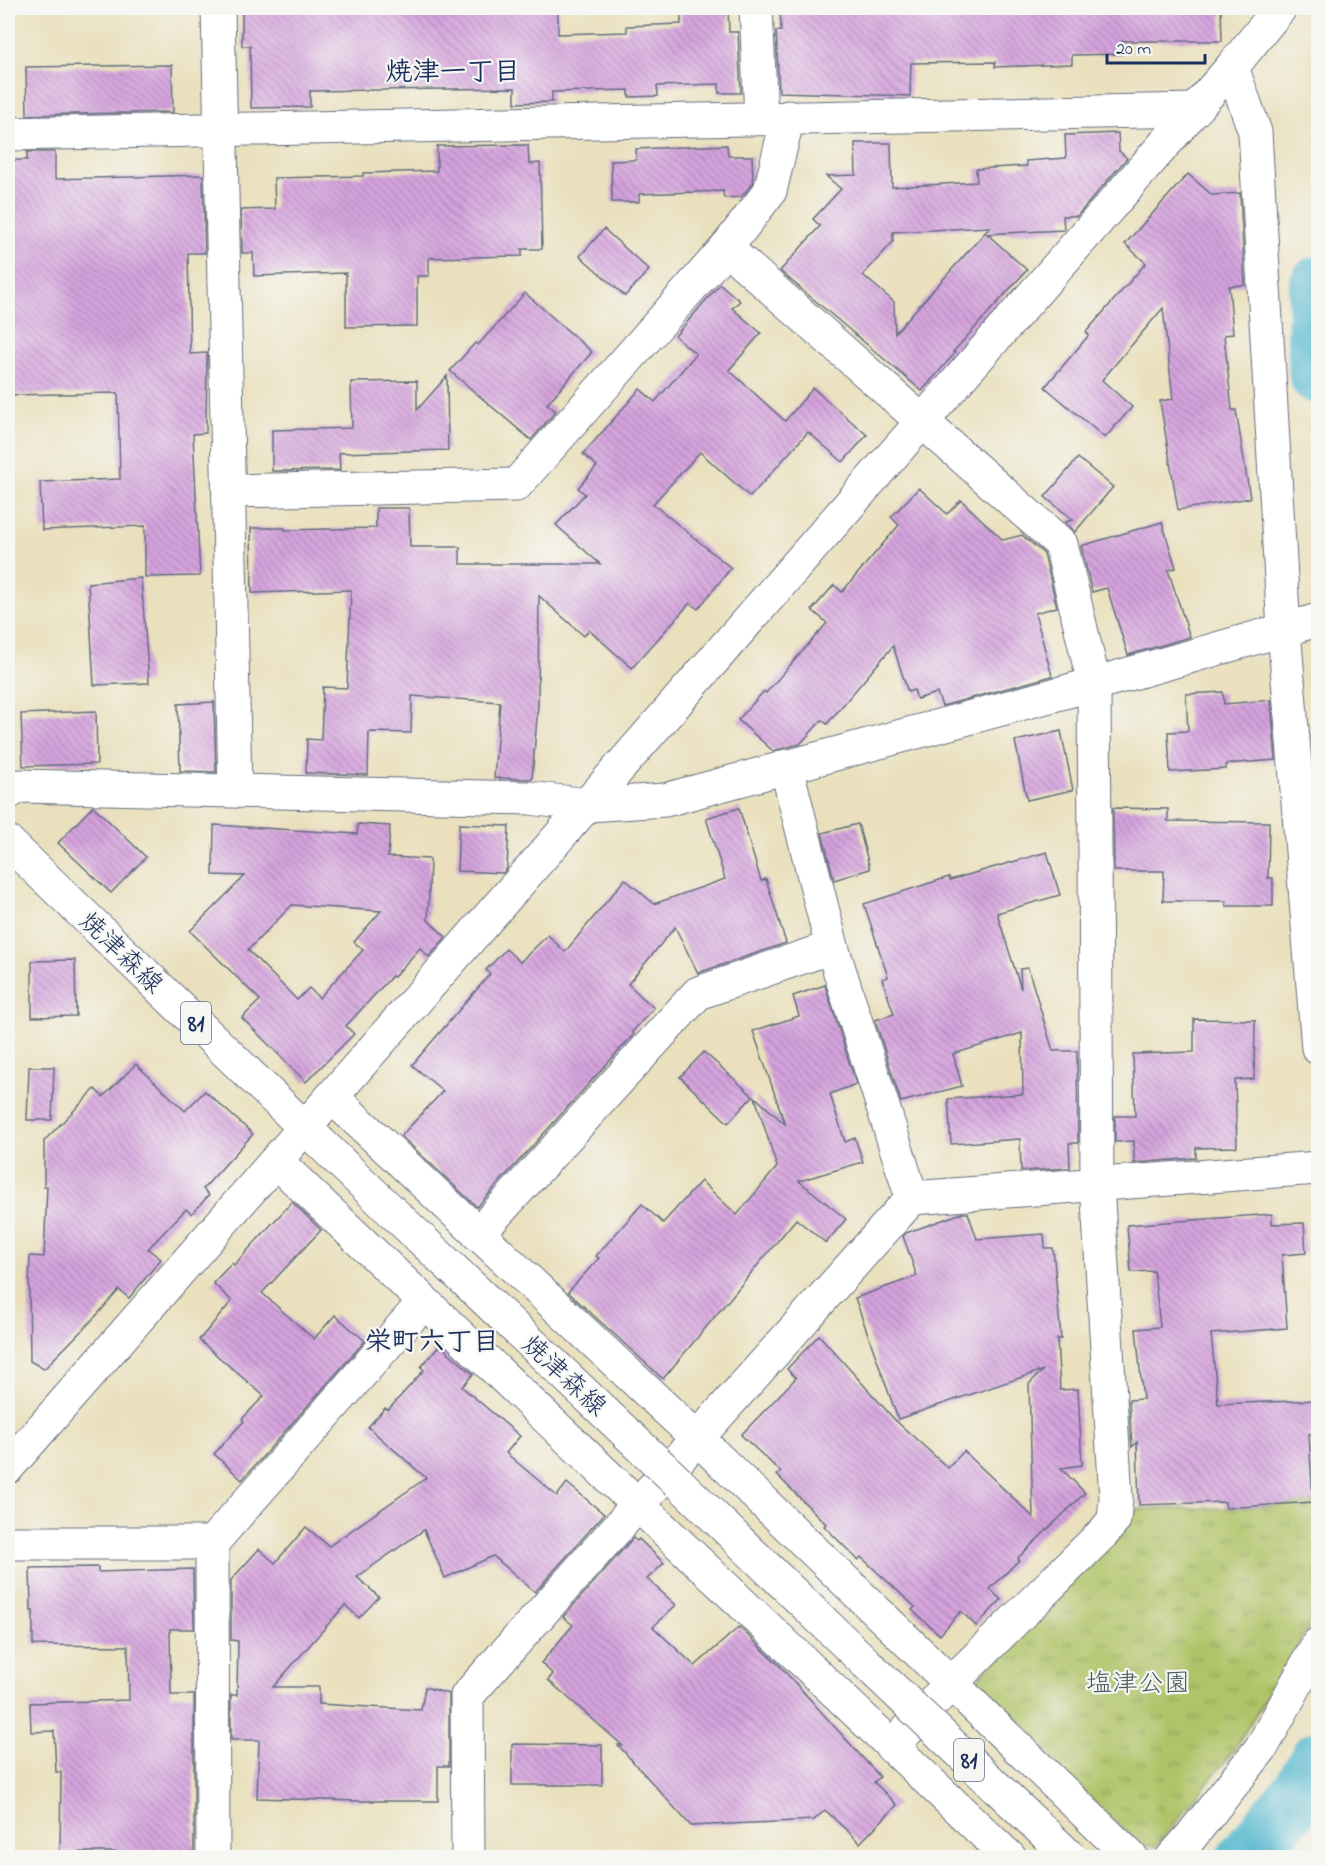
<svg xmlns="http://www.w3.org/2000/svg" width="1326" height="1865" font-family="'Indie Flower','Klee One',sans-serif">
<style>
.park{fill:url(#park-tufts);stroke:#667962;stroke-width:1.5}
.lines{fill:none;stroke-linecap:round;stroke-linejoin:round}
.river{stroke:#4fb6cd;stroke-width:58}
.building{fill:url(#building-back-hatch);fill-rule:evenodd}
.minor-casing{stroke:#636d7f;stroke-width:35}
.major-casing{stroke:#636d7f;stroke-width:35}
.minor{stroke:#fff;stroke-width:33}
.major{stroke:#fff;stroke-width:33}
.major-bridge-casing{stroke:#636d7f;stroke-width:35;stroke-linecap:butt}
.major-bridge{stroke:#fff;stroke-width:33}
.labels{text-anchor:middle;stroke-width:4.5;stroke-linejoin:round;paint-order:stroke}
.shield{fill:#f6f6f2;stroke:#5d6b8a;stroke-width:1.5}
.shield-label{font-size:24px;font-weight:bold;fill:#1b2f5e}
.street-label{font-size:26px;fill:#1b2f5e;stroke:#f6f6f2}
.park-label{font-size:26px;fill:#485b61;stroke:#f6f6f2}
.neighbourhood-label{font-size:27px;font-weight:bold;fill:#1b2f5e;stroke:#f6f6f2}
</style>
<defs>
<pattern id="park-tufts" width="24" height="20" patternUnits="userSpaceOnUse" patternTransform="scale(1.5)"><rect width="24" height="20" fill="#b0c367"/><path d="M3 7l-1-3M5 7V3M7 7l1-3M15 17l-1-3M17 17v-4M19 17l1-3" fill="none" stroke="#8e9f58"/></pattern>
<pattern id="building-back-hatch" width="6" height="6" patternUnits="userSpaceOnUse" patternTransform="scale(1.5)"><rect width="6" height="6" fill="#d5a3dd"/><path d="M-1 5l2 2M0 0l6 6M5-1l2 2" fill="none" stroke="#ac85b6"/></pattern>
</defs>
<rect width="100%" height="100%" fill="#f6f6f2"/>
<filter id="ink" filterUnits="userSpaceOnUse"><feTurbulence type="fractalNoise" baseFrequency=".0167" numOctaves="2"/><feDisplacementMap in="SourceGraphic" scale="12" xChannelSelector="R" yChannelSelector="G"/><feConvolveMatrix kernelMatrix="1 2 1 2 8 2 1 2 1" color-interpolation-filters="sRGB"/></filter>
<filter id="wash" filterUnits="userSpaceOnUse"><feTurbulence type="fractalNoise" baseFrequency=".008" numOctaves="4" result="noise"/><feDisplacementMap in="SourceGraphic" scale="24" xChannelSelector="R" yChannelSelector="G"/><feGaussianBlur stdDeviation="1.35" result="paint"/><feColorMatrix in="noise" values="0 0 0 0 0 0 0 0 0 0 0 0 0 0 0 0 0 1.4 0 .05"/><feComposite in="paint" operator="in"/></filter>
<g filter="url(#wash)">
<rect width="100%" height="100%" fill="#eae0bd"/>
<polygon class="park" points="1318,1502 1318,1591 1308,1628 1234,1750 1156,1847 1140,1845 979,1694 978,1679 1129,1519 1132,1509 1226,1508"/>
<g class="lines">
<g class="river">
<polyline points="1318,285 1316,341 1318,375"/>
<polyline points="1246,1858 1302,1790 1318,1760"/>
</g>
</g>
<g id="blocks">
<g class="building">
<polygon points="242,8 389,8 389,12 510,11 510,8 558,8 558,34 627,32 627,26 681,24 681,8 728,8 729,32 738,32 741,93 719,93 719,84 657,86 658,96 629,97 629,90 552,92 552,102 515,103 515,88 310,91 310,107 251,108 250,46 242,46"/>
<polygon points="780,8 904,8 904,13 986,12 986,14 1097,10 1097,8 1221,8 1222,41 1122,41 1122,54 1072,55 1072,64 995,67 995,62 911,63 910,96 779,92 776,31 781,31"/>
<polygon points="172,65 173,112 27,115 26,67"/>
<path d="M1118,133L1119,151L1127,158L1077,216H1063L1064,230L987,234L1027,270L953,352L955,353L922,391L780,271L820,226L813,219L841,189L826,176L856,175L855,143H891L892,187L977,182L976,169L1027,166L1026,161L1066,158L1065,135ZM990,227L910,316L895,333L894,302L863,275L893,242V232Z"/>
<polygon points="528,145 529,164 540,163 542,249 522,249 522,256 429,258 429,276 417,276 417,326 346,327 346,273 254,276 253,253 242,253 241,210 275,209 274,178 363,176 363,173 437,171 437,146"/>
<polygon points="727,145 728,156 752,156 753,183 741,197 724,198 723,191 639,194 639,202 612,202 611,161 636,160 636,149"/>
<polygon points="27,152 55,152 55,179 203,175 205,253 188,253 190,354 207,353 206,433 193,434 200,576 145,577 145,526 42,530 40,482 120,479 118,393 8,395 8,160 27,160"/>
<polygon points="1188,174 1212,195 1240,193 1245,285 1229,286 1233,334 1224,335 1232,410 1236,410 1250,498 1178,510 1160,401 1173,399 1163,308 1102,380 1132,407 1105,438 1045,387 1089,335 1086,332 1146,263 1125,244"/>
<polygon points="604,229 649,270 625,296 580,256"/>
<polygon points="720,284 740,301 732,308 761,333 729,370 785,421 813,388 867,435 843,462 808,432 750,497 700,452 653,504 731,568 698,609 690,603 632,668 589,630 584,636 539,596 538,705 532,779 494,778 500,702 412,696 411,733 369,732 368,775 306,773 307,739 321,740 323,687 347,688 351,590 252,593 251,528 285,528 285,530 376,528 376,508 409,508 410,547 460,547 460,564 600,564 556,525 585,494 578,488 597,466 583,454 640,389 655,402 696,354 675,336"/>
<polygon points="525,293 592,352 547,404 556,411 531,440 450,371 475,343 478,345"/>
<polygon points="447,376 448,450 339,453 340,470 272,471 272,430 352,428 351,382 417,381 417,410"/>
<polygon points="1078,458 1113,487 1075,532 1065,522 1073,520 1045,497"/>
<polygon points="919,488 947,514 961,500 1003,540 1022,535 1044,554 1057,607 1035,613 1052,676 942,706 937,693 917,699 914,690 908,692 893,646 827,724 822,720 800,744 773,751 738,720 764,691 766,693 827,623 812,610 834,585 842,592 899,525 891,517"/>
<polygon points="1162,522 1176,568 1168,570 1190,637 1128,655 1107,588 1092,592 1081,546"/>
<polygon points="141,578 149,683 94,685 88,583"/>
<polygon points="1223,692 1224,704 1271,700 1276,760 1226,764 1226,769 1170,772 1168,732 1188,731 1186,694"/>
<polygon points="214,702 216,772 180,771 178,704"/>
<polygon points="96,711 97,764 23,766 21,714"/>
<polygon points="1061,731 1073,790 1027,800 1015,741"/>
<polygon points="93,806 146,857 111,893 58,843"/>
<polygon points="739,808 761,881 766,879 786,943 698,973 675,927 628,984 654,1008 632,1032 634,1034 477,1207 401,1136 443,1091 412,1065 490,974 486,970 506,949 520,962 548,935 565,952 625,879 654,904 725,879 706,818"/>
<polygon points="1113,808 1168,809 1168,821 1269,822 1268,878 1273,878 1273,906 1226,906 1226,901 1163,901 1164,871 1114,871"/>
<path d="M358,824L390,826L388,857L430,859L428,920L446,937L429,957L420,948L394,977L392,976L346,1026L354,1034L306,1082L242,1018L260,1000L190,931L245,876L213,875L214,825L357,834ZM292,905L381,911L354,942L363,950L319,998L309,988L297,1000L248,950Z"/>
<polygon points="459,824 509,826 507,868 503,873 457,871"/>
<polygon points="858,824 870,869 834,880 822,833"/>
<polygon points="1047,852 1060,895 997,913 1021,989 1020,969 1028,968 1053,1051 1077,1051 1078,1143 1069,1143 1070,1168 1021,1171 1020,1139 951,1144 948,1099 1023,1094 1022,1033 953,1054 962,1086 901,1102 875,1020 894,1014 882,979 888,977 864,904 949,877 950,880"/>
<polygon points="75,960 76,1016 32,1017 32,961"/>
<polygon points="825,985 856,1084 830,1094 845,1142 855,1138 863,1162 799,1181 846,1219 826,1243 796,1219 663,1379 568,1292 599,1258 596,1256 642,1204 663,1223 701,1181 737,1215 777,1167 755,1097 785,1124 753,1031 799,1016 793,996"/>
<polygon points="1194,1019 1255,1020 1254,1079 1235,1080 1237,1147 1196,1148 1196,1158 1134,1163 1134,1141 1115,1142 1115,1116 1135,1116 1133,1054 1194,1052"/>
<polygon points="704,1052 753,1096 728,1123 680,1077"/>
<polygon points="136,1064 185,1111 205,1091 253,1134 203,1189 209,1195 192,1214 186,1209 148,1249 161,1259 129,1298 119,1290 96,1316 44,1369 30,1361 29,1285 30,1256 44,1257 47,1186 44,1186 44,1141 95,1089 103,1097"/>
<polygon points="29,1067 54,1067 52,1120 27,1120"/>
<polygon points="292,1202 321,1230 262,1293 314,1339 335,1315 365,1341 242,1480 214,1454 244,1421 242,1419 264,1396 199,1340 232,1301 213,1283 232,1263 234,1265"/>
<polygon points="962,1213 968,1213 977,1239 1044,1234 1045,1248 1053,1248 1061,1339 1057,1339 1060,1390 1078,1389 1082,1465 1061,1468 1085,1493 1018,1558 1019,1560 990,1589 1001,1600 976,1626 961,1611 940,1635 912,1610 915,1607 861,1557 858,1560 824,1526 826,1524 777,1475 781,1472 741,1435 796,1378 787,1369 819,1335 895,1420 948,1468 964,1451 1033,1517 1029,1384 1043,1370 898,1419 855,1298 917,1276 903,1236 906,1233"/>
<polygon points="1272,1214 1272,1224 1304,1223 1306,1253 1282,1255 1287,1328 1211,1334 1218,1404 1318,1400 1318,1433 1309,1434 1313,1502 1226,1508 1225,1502 1139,1505 1137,1442 1132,1447 1129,1400 1143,1399 1136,1329 1160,1327 1154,1271 1131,1272 1127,1225"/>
<polygon points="440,1345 473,1374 462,1387 520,1436 506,1453 557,1496 567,1483 604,1514 535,1592 493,1556 445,1578 424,1530 357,1577 379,1597 359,1618 345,1605 273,1687 319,1687 319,1704 421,1710 425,1687 449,1694 449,1766 438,1766 438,1801 356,1801 257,1798 259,1740 231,1740 231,1695 237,1695 238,1641 231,1640 231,1580 259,1549 275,1563 306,1527 329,1546 426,1478 368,1427 385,1408 388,1410 424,1370 421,1367"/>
<polygon points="633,1538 637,1541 639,1539 664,1563 647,1579 676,1605 653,1627 695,1666 739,1627 779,1665 880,1777 874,1782 897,1805 860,1843 825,1810 814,1820 691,1826 618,1745 622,1745 548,1680 553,1674 541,1663 573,1625 563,1617"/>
<polygon points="98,1567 98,1572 193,1569 194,1629 170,1629 171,1695 194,1695 194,1857 156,1857 155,1852 60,1852 61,1772 56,1772 54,1731 31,1732 30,1703 129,1700 128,1646 33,1645 33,1611 31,1611 30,1568"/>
<polygon points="512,1744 602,1745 602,1785 512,1785"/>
</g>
</g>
</g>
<g filter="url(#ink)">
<use href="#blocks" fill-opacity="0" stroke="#636d7f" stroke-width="1.5"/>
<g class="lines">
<defs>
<g id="minor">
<polyline points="218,8 235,790"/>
<polyline points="756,8 761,118"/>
<polyline points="1232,67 1255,132 1284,630 1318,1048"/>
<polyline points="8,134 1195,110"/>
<polyline points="726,248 1061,544 1094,684 1097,1184 1116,1498 1114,1520 1104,1532 950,1684 892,1747"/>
<polyline points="229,491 516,485 726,248 770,191 788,117"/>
<polyline points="8,793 20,786 530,798 588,805 665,800 1094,684 1318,620"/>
<polyline points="332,1097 697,1438 1132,1858"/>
<polyline points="276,1161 1010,1858"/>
<polyline points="912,1198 1318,1168"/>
<polyline points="478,1234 698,993 832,947"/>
<polyline points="8,1467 1232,67 1280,8"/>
<polyline points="8,1543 212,1543"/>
<polyline points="213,1858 212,1543 424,1302"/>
<polyline points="468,1858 467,1696 912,1198 832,947 786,766"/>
<polyline points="1172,1858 1189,1839 1262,1747 1318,1644"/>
</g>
<g id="major">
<polyline points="8,842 383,1203 656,1461"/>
<polyline points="678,1482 866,1663"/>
</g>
</defs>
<use href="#minor" class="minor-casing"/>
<use href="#major" class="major-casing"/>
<use href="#minor" class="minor"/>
<use href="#major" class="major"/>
<defs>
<g id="major-bridge">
<polyline points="656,1461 678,1482"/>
<polyline points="866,1663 1071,1858"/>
</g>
</defs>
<use href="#major-bridge" class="major-bridge-casing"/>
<use href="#major-bridge" class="major-bridge"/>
</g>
</g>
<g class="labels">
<g class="shield">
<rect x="181" y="1002" width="30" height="42" rx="4.5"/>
<rect x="954" y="1739" width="30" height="42" rx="4.5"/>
</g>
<g class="shield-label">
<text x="196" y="1031">81</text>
<text x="969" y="1768">81</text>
</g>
<g class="street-label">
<text transform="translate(122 952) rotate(44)" y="9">焼津森線</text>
<text transform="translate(565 1375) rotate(43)" y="9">焼津森線</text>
</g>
<g class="park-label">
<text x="1138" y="1691">塩津公園</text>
</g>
<g class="neighbourhood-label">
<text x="453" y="80">焼津一丁目</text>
<text x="432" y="1350">栄町六丁目</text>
</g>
</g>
<rect width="1326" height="1865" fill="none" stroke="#f6f6f2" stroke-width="30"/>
<path d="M1107 54v9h98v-9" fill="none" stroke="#1b2f5e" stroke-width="3"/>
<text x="1116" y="54" font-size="18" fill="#1b2f5e" stroke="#f6f6f2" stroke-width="4.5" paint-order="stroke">20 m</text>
</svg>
